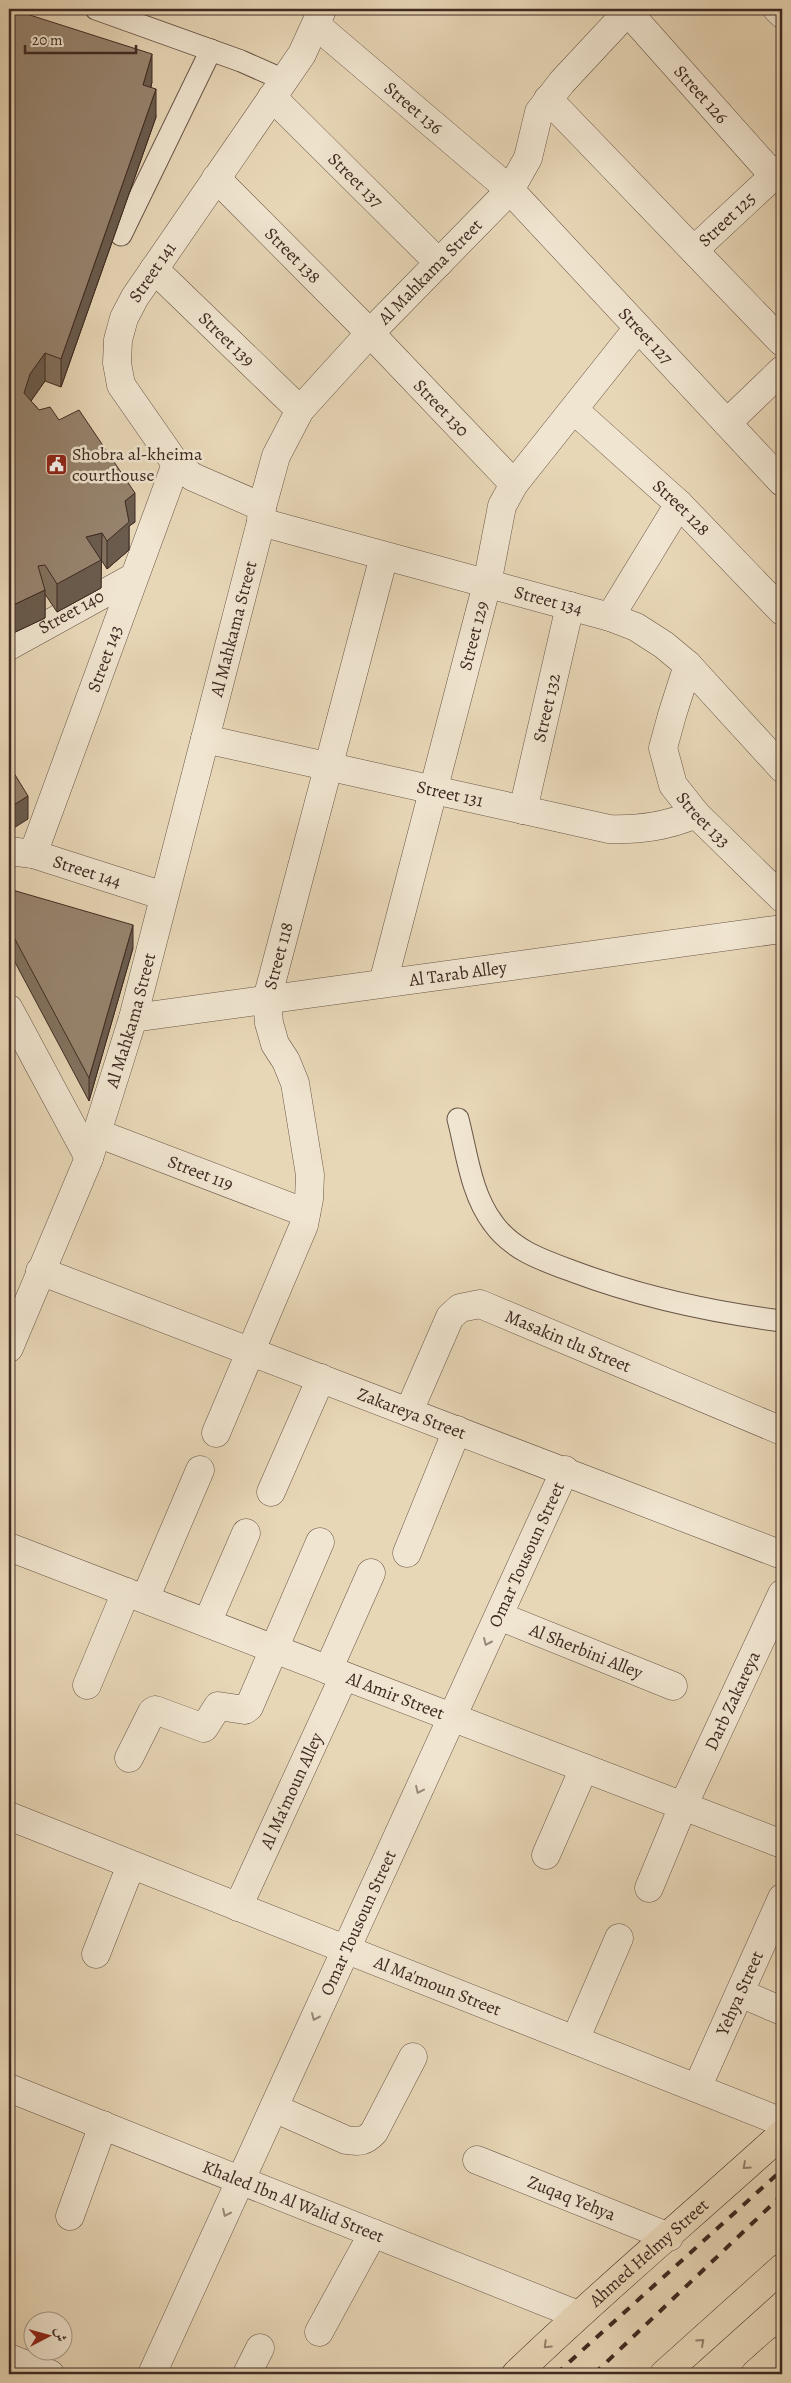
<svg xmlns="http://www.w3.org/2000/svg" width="791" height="2383" font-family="Alegreya,Amiri,serif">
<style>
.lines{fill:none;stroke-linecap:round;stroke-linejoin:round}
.lane-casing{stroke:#695547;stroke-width:23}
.street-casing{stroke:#695547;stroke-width:29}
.primary-casing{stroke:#3f2a22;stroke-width:29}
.lane{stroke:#f0e5d0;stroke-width:21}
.street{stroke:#f0e5d0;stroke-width:28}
.primary{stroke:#e8d7b7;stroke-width:28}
.rail{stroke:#3f2a22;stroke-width:4;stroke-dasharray:9 9;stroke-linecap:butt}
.wall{fill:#82725f;stroke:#3f2a22}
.shaded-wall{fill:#6a5c4e;stroke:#3f2a22}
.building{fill:#97846f;stroke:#3f2a22}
.oneway{stroke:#988879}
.oneway2{stroke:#94806c}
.labels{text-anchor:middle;stroke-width:5;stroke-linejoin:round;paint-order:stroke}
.street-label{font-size:18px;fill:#3f2a22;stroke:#f0e5d0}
.poi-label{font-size:18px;fill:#3f2a22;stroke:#f0e5d0;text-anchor:start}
</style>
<rect width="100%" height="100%" fill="#e8d7b7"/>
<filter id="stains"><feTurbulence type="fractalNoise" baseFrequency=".004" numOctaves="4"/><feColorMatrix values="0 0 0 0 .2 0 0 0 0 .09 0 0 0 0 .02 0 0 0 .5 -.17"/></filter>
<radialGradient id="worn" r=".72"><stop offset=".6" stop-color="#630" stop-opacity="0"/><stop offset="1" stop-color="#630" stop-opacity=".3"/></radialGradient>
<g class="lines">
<defs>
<g id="lane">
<polyline points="96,9 241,61 284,80"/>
<polyline points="121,235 211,50"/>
<path d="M458,1119C467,1154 471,1194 493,1223C512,1250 542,1260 572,1271C641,1297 710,1312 782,1321"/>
</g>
<g id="street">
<polyline points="777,9 782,14"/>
<path id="s1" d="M628,12L774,176"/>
<path id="s2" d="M316,25L510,190L782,482"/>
<path id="s3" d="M272,97L439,263"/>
<polyline points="548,99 782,342"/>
<path id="s4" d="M216,178L370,333L514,484"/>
<path id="s5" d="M694,250L782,168"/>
<path id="s6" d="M154,269L300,410"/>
<path id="s7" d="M574,410L679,504L782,611"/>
<polyline points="727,423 782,370"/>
<path id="s8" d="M262,507L193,477L176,464L121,385L117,363L118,340L124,318L135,297L302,54L322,10"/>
<path id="s9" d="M261,522L610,617L636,627L664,645L688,665L782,768"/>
<polyline points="610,617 679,504"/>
<path id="s10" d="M9,646L134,577"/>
<path id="s11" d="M688,665L672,715L663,748L673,785L696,814L782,898"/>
<path id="s12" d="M205,739L609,829C641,830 667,826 696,814"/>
<path id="s13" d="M523,810L570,606"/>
<path id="s14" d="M9,851L33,854L164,896"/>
<path id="s15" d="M33,854L176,464"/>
<path id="s16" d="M383,983L487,584L502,506L514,484L638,328"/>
<polyline points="9,1009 89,1158"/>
<path id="s17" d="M133,1018L782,929"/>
<path id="s18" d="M97,1133L306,1213"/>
<path id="s19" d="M40,1271L782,1555"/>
<path id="s20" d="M9,1348L89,1158L133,1018L261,522L262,507L276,456L300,410L370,333L510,190L528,158L539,112L562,82L630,9"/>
<path id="s21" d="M409,1411L450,1317L460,1308L480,1304L782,1431"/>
<path id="s22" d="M216,1433L304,1225L309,1199L310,1175L295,1083L286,1061L275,1044L269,1023L267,999L384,556"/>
<polyline points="271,1492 321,1378"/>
<path id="s23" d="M9,1547L782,1844"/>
<polyline points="407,1553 457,1430"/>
<polyline points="145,1599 200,1470"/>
<path id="s24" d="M499,1616L673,1686"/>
<polyline points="207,1623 246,1533"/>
<polyline points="328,1670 371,1573"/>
<polyline points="87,1685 126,1592"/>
<polyline points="129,1758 152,1712 155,1710 204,1728 218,1706 245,1710 249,1707 320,1542"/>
<path id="s25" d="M9,1816L782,2122"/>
<polyline points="546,1855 584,1768"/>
<path id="s26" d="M649,1888L683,1806L782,1594"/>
<path id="s27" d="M238,1907L344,1676"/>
<polyline points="96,1954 131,1865"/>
<polyline points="740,1993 782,2011"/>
<polyline points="575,2040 619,1938"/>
<path id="s28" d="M9,2088L578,2315"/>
<path id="s29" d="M697,2088L782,1898"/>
<path d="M274,2108L346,2140C359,2142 365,2142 374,2132L413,2057"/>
<path id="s30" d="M477,2160L669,2237"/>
<polyline points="70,2216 103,2125"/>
<polyline points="319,2332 373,2233"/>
<polyline points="9,2358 50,2374"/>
<path id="s31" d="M152,2374L565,1470"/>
<polyline points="247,2374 260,2348"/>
</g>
<g id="primary">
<path id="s32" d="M516,2374C602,2291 694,2214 782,2134"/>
<polyline points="664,2374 782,2268"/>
<polyline points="755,2374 782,2350"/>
</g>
</defs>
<use href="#lane" class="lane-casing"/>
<use href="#street" class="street-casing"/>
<use href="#primary" class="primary-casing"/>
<use href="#lane" class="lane"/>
<use href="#street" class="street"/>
<use href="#primary" class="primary"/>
<g class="rail">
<polyline points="556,2374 782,2170"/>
<polyline points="594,2374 782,2195"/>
</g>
</g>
<g class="wall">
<polygon points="9,9 152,82 151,87 156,117 61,387 45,381 31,401 39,410 59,420 135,522 129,526 129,550 107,569 102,561 101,561 101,588 57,612 45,594 45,618 9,635"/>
<polygon points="9,889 133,948 89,1101 9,951"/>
</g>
<g class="shaded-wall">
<polygon points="152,54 152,82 143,113 143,85"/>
<polygon points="156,89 156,117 61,387 61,359"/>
<polygon points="45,353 45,381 30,402 24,393 30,374"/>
<polygon points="135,493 135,522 129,526 129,550 107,569 107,541 125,501"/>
<polygon points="102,533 101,588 57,612 57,584 86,537"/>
<polygon points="45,590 45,618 9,635 9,607"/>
<polygon points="28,796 28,819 9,831 9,808"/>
<polygon points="133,925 133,948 89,1101 89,1078"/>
</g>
<g class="building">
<polygon points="9,9 11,9 152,54 143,85 156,89 61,359 45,353 30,374 24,393 39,410 50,407 59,420 79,410 135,493 125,501 129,522 107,541 102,533 86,537 101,560 57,584 45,565 38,566 45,590 9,607"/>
<polygon points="9,765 28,796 9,808"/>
<polygon points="9,889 133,925 89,1078 9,928"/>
</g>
<defs><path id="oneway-chevron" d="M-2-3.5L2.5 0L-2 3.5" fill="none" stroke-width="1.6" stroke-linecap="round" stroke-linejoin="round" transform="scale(1.25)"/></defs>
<g class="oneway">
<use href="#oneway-chevron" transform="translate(487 1642) rotate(114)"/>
<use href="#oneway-chevron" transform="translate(419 1790) rotate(115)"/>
<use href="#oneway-chevron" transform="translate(315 2017) rotate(114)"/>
<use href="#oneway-chevron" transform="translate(226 2213) rotate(115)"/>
</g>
<g class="oneway2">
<use href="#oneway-chevron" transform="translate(746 2166) rotate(138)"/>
<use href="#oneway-chevron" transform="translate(701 2342) rotate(-42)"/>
<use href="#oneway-chevron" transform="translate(547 2345) rotate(136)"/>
</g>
<defs>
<symbol id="civic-square" viewBox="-11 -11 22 22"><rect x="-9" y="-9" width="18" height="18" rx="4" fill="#8f2418" stroke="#f0e5d0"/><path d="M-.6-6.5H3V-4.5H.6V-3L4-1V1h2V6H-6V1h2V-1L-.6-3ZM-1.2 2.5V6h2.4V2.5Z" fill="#fff"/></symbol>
</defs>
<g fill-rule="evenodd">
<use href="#civic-square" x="44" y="452" width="25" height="25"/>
</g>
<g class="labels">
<g class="street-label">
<text dy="6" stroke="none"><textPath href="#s1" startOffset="110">Street 126</textPath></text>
<text dy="6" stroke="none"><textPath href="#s2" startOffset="128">Street 136</textPath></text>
<text dy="6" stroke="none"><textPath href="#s3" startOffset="118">Street 137</textPath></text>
<text dy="6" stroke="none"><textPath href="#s5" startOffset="45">Street 125</textPath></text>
<text dy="6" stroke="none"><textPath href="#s4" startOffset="109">Street 138</textPath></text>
<text dy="6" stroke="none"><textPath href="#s20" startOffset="1175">Al Mahkama Street</textPath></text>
<text dy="6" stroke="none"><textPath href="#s8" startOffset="315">Street 141</textPath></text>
<text dy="6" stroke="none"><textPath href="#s2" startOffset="454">Street 127</textPath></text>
<text dy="6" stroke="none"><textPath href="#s6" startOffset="101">Street 139</textPath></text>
<text dy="6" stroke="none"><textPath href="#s4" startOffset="322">Street 130</textPath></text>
<text dy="6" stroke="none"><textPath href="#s7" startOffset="145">Street 128</textPath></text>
<text dy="6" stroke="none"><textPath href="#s9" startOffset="298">Street 134</textPath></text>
<text dy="6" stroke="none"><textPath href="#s10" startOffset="71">Street 140</textPath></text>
<text dy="6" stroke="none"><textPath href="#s20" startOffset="755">Al Mahkama Street</textPath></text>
<text dy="6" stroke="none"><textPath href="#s16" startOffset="359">Street 129</textPath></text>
<text dy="6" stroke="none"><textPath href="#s15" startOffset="208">Street 143</textPath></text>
<text dy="6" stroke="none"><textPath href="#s13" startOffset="105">Street 132</textPath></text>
<text dy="6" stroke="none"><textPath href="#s12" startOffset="251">Street 131</textPath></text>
<text dy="6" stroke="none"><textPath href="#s11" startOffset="171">Street 133</textPath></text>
<text dy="6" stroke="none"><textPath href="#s14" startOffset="81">Street 144</textPath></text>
<text dy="6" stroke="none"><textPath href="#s22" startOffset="504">Street 118</textPath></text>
<text dy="6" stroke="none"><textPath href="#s17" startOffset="328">Al Tarab Alley</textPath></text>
<text dy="6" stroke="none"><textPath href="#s20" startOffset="350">Al Mahkama Street</textPath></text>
<text dy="6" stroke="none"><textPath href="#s18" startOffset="111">Street 119</textPath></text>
<text dy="6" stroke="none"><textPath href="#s21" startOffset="232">Masakin tlu Street</textPath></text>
<text dy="6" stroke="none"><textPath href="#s19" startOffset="398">Zakareya Street</textPath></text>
<text dy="6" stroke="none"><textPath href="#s31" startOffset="901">Omar Tousoun Street</textPath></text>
<text dy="6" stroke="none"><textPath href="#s24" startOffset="94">Al Sherbini Alley</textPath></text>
<text dy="6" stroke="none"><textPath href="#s23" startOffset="414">Al Amir Street</textPath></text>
<text dy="6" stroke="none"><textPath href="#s26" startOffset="205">Darb Zakareya</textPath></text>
<text dy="6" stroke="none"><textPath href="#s27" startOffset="128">Al Ma'moun Alley</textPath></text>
<text dy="6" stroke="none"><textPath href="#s31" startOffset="496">Omar Tousoun Street</textPath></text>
<text dy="6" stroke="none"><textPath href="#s25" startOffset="461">Al Ma'moun Street</textPath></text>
<text dy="6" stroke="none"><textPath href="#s29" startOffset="104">Yehya Street</textPath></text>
<text dy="6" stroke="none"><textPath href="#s30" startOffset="102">Zuqaq Yehya</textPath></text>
<text dy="6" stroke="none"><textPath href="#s28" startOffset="306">Khaled Ibn Al Walid Street</textPath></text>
<text dy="6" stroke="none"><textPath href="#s32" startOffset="180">Ahmed Helmy Street</textPath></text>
</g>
<g class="poi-label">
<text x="72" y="460">Shobra al-kheima<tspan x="72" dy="21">courthouse</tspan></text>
</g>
</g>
<rect width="791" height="2383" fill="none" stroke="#e8d7b7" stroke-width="30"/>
<rect x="10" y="10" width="771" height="2363" fill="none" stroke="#3f2a22" stroke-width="2.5"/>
<rect x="15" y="15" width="761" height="2353" fill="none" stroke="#3f2a22"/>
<g transform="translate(48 2336) rotate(84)"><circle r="24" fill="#f0e5d0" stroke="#a99a8a"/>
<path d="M0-4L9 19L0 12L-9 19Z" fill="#8f2418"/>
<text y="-8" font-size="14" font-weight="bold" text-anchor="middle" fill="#3f2a22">ش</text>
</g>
<path d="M25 45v8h111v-8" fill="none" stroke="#3f2a22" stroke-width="2.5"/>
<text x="32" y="45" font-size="15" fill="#3f2a22" stroke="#f0e5d0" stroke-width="4" paint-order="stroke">20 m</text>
<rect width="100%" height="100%" filter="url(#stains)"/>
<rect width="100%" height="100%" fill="url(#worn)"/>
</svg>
